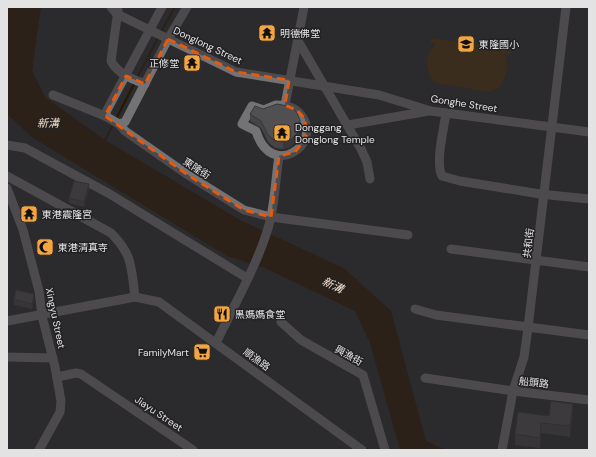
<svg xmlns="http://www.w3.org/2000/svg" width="596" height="457" font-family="'DM Sans','Noto Sans TC',sans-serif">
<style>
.green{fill:#4d310b}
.water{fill:#2a1700}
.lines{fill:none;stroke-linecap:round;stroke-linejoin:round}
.stream{stroke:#2a1700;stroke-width:2}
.minor{stroke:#737274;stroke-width:9}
.wall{fill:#454446}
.shaded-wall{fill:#383739}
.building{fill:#504f51;stroke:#383739}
.marked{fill:none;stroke:#e8590c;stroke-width:3;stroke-dasharray:8 5;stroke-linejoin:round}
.labels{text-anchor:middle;stroke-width:3;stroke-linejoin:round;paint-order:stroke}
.poi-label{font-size:10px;fill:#e4e3e4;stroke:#222123;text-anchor:start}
.street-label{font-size:10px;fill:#e4e3e4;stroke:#222123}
.water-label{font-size:11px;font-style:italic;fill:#f6ddc3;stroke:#222123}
</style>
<rect width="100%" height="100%" fill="#2b2a2d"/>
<path class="green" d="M431,38L511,49L510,54H505C510,65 506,77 500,87L490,92L435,83C425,69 423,57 436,44L430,43Z"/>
<polygon class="water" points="7,7 41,7 32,71 45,97 105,140 240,220 345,269 391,311 426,441 445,450 400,450 370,343 355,311 265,268 227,256 33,138 7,114"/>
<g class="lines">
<g class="stream">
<polyline points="161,32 175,7"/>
<polyline points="137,78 158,38"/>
<polyline points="116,119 135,82"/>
<polyline points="105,140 113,125"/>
</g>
<g class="minor">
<polyline points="111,7 117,14 236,72 379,95 431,111 589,132"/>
<polyline points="162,7 107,110 105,116 119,124 125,122 168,39 187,7"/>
<path d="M118,10L111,61C118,74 132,79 145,84"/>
<polyline points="297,39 361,149 367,162 370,179"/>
<polyline points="53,95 105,116"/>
<path d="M276,105C286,105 295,107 301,115C324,144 271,181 256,131L242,124L252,106L264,110Z"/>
<polyline points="285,105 304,7"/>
<path d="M446,113C444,129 435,162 442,176L460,181L540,194L589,199"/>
<polyline points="119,124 125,131 188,175 244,210 271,217 408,235"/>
<polyline points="348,125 429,111"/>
<polyline points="7,145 25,148 108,193 247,278"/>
<path d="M7,176L111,233C133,255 131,267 135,297"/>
<polyline points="7,188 23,230 39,291 42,316 55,367 61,401 60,412 39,450"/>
<polyline points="451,249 589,267"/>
<polyline points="415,309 436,315 589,335"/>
<polyline points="7,321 135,297 159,302 362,450"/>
<polyline points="281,322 301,340 363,375 385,450"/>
<path d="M216,343C234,305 262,257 271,217C275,197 276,176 279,156"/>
<polyline points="7,357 53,358"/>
<polyline points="57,377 76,373 81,374 193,450"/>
<polyline points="425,378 513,391 524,357 528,328 566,7"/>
<polyline points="502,450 513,391 589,400"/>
</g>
</g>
<g class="wall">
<polygon points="263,109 300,135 296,142 290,147 283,149 275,148 268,142 261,128 250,121 250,114"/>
<polygon points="89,190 84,207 69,203 69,198"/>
<polygon points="23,210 36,215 26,220 23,213"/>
<polygon points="14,299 34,300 32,309 14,305"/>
<polygon points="573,414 570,437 541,433 540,448 515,445 515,434 549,416"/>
</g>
<g class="shaded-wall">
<polygon points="300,120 300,135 296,142 290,147 283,149 283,142"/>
<polygon points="89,184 89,190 84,207 84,202"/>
<polygon points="36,211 36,215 26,220 26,217"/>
<polygon points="34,294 34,300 32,309 32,304"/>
<polygon points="573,404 573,414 570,437 570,426"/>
<polygon points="541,423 541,433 540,448 540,438"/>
</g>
<g class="building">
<polygon points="277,104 288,106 296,111 300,120 300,128 296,135 290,140 283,142 275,141 268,135 261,121 250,114 255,106 263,109"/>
<polygon points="74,181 89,184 84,202 69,198"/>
<polygon points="33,205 36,211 26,217 23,210"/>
<polygon points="16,290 34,294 32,304 14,299"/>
<polygon points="551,401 573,404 570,426 541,423 540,438 515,434 518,412 549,416"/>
</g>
<path d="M0 0H596V457H0ZM168,39L236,72L289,80L285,105L298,111L305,119L306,138L295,152L279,156L271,217L244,210L188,175L105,116L126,76L145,84Z" fill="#2b2a2d" fill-opacity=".55" fill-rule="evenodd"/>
<path class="marked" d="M168,39L236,72L289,80L285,105L298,111L305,119L306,138L295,152L279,156L271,217L244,210L188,175L105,116L126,76L145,84Z"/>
<defs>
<symbol id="temple-square" viewBox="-11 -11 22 22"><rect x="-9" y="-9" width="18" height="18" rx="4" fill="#f2a541" stroke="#222123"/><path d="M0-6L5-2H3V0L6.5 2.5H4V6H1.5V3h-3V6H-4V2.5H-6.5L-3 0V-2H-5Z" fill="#111"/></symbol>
<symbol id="school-square" viewBox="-11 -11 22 22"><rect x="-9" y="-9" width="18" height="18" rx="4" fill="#f2a541" stroke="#222123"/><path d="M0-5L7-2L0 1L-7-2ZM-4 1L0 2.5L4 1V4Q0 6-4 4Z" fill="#111"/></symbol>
<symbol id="mosque-square" viewBox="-11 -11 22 22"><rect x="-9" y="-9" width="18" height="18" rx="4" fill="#f2a541" stroke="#222123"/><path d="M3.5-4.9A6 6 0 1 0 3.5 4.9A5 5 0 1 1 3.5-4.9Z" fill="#111"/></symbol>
<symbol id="restaurant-square" viewBox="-11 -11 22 22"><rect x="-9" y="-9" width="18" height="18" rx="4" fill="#f2a541" stroke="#222123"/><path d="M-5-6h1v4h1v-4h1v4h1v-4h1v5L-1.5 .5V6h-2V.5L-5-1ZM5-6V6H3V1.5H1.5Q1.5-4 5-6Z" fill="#111"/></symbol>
<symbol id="supermarket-square" viewBox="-11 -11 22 22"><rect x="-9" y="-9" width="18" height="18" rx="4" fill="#f2a541" stroke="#222123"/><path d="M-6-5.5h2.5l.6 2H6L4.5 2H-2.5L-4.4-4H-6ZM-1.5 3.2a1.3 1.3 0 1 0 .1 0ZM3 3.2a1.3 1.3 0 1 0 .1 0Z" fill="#111"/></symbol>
</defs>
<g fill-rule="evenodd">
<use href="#temple-square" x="257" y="23" width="20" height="20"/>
<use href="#school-square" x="456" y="34" width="20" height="20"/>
<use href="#temple-square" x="182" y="53" width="20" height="20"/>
<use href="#temple-square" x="272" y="123" width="20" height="20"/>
<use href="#temple-square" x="19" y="204" width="20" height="20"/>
<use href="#mosque-square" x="35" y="237" width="20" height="20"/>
<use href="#restaurant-square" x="212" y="304" width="20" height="20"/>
<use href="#supermarket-square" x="192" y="342" width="20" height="20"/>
</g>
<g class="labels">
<g class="poi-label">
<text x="280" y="37">明德佛堂</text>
<text x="479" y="48">東隆國小</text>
<text x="179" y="67" text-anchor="end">正修堂</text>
<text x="295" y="131">Donggang<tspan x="295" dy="12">Donglong Temple</tspan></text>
<text x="42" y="218">東港震隆宮</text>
<text x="58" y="251">東港清真寺</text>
<text x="235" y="318">黑媽媽食堂</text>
<text x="189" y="356" text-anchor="end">FamilyMart</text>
</g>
<g class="street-label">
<text transform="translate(208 45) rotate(25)" y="4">Donglong Street</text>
<text transform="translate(464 103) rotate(9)" y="4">Gonghe Street</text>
<text transform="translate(197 168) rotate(33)" y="4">東隆街</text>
<text transform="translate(528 243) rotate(-83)" y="4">共和街</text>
<text transform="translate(56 318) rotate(78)" y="4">Xingyu Street</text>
<text transform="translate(349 355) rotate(29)" y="4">興漁街</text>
<text transform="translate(257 359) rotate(36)" y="4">順漁路</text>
<text transform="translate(534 382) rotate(7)" y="4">船頭路</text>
<text transform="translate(159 413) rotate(34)" y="4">Jiayu Street</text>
</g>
<g class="water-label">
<text x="48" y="127">新溝</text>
<text transform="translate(333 285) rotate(26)" y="4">新溝</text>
</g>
</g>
<rect width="596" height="457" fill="none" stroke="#e4e3e4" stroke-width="16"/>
</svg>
